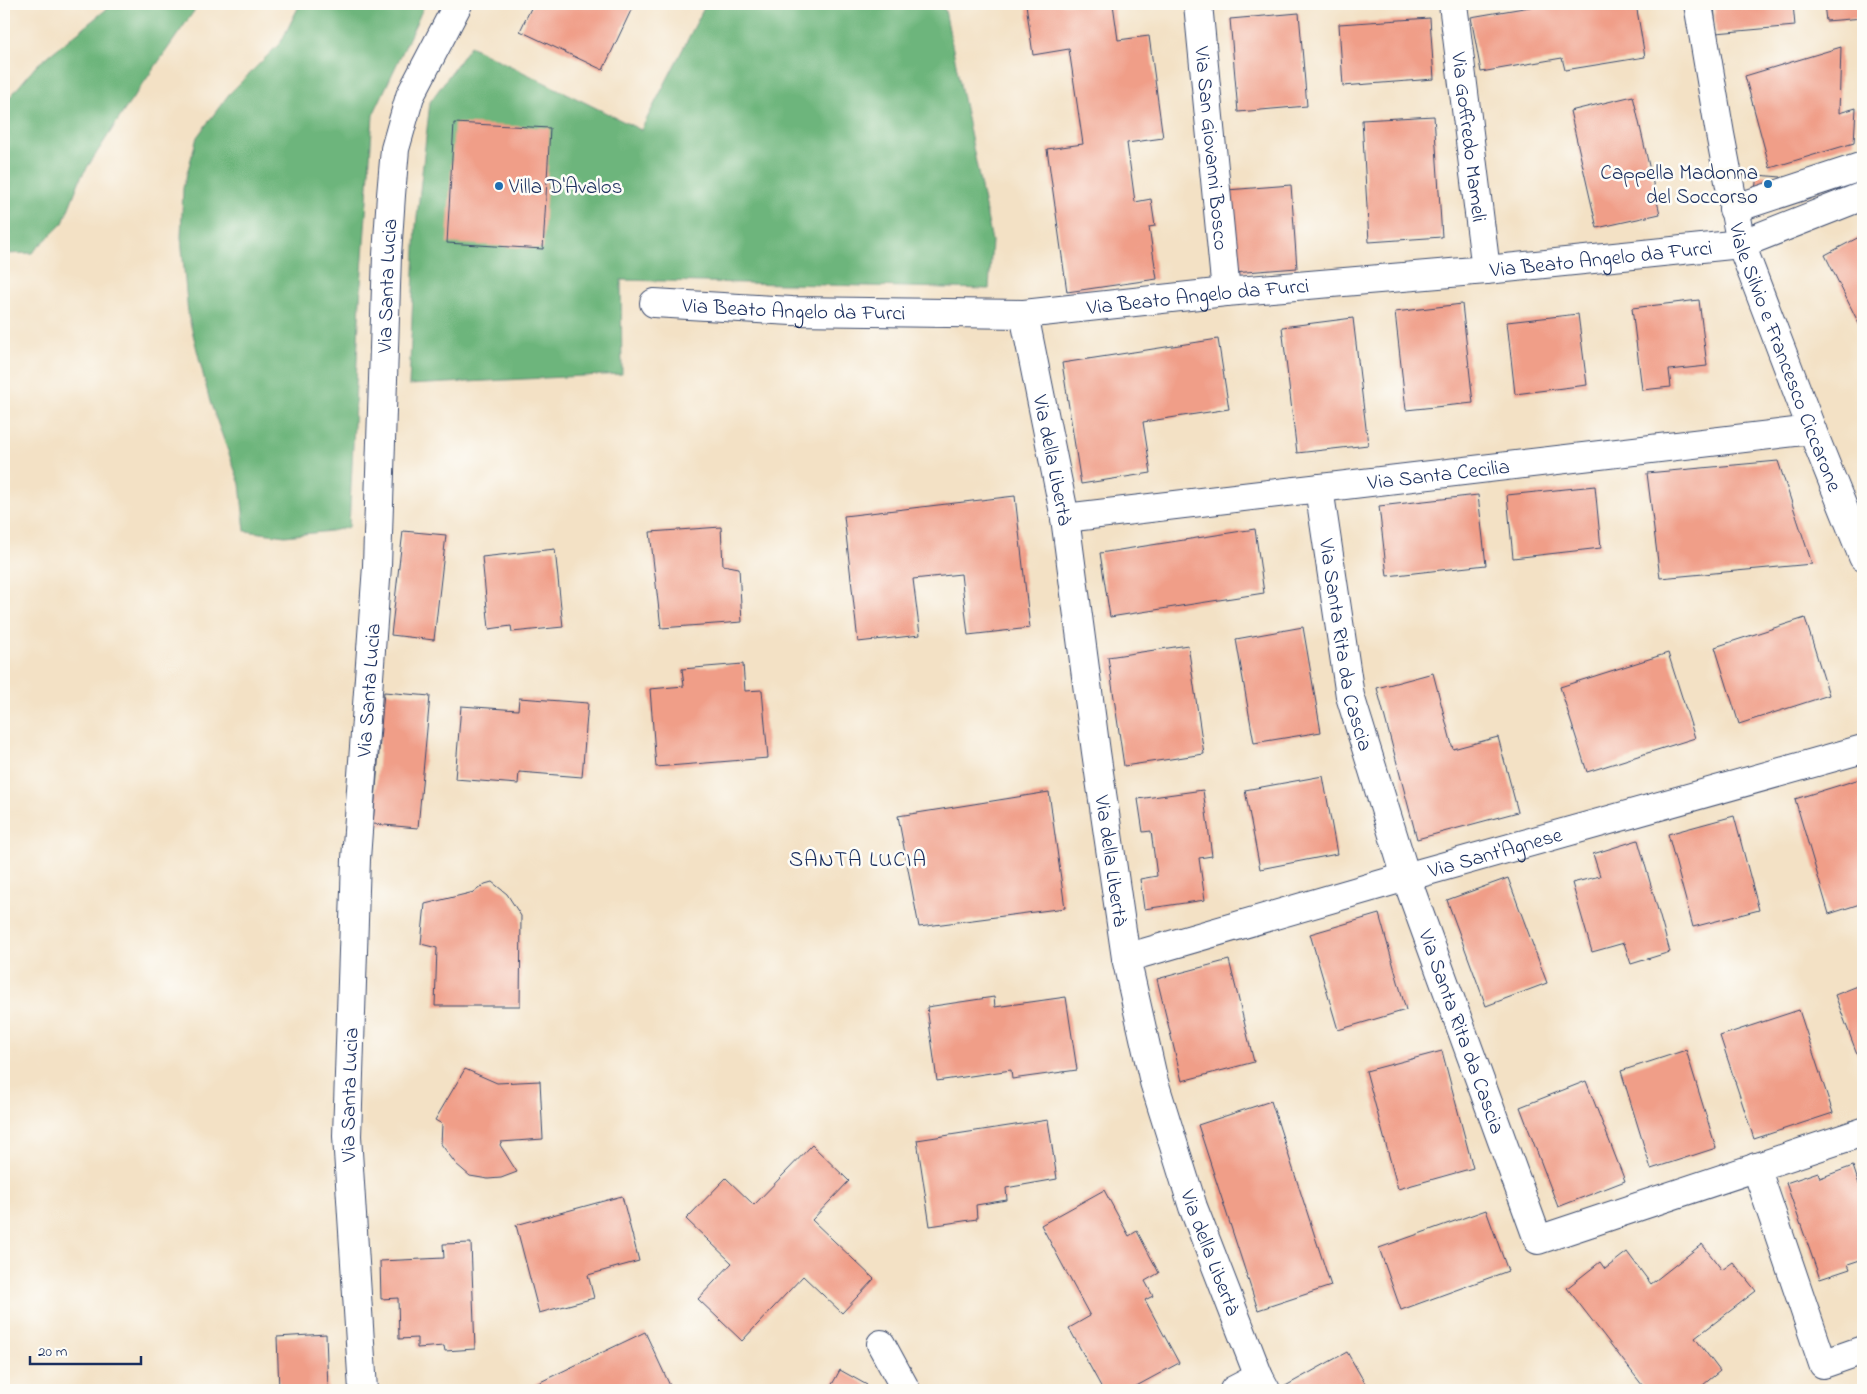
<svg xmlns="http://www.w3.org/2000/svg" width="1867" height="1394" font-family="'Indie Flower',sans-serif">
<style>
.forest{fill:#6db57b;stroke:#44726c}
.building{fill:#f09e88}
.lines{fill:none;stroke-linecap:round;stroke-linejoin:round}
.minor-casing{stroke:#3b4a6d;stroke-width:30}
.tertiary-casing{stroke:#3b4a6d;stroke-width:30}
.minor{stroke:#fff;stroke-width:28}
.tertiary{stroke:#fff;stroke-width:28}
.poi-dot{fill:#1f6fb2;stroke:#fdfcf7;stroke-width:2}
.labels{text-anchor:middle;stroke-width:5;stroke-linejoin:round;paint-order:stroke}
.street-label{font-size:21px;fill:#1b2f5e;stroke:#fdfcf7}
.poi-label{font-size:21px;fill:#1b2f5e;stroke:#fdfcf7;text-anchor:end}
.neighbourhood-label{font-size:22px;letter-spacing:1px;fill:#1b2f5e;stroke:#fdfcf7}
</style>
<rect width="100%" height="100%" fill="#fdfcf7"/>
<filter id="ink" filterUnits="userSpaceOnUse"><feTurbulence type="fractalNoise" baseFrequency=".02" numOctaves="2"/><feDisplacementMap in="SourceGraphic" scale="10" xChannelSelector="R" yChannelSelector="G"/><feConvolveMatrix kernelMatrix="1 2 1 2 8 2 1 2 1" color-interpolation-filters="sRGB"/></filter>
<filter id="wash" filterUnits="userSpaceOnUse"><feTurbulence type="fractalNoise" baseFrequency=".0096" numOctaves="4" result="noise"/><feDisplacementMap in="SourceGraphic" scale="20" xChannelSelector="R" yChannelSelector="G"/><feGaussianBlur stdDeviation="1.12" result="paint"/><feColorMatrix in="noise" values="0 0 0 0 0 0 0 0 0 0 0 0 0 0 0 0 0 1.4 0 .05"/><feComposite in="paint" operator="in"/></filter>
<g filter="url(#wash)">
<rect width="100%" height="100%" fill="#f3e1c5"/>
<g class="forest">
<polygon points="113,4 199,4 124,111 81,177 63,223 32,253 4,254 4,104 37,65"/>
<polygon points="300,4 425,4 373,115 360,300 349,527 331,531 285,536 245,531 240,484 210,402 188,314 181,237 183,188 197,137 229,94 281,42"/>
<polygon points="706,4 937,4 945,10 992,241 989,289 621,280 622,374 409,385 416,226 430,102 470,46 641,130"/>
</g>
<g id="blocks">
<g class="building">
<polygon points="533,4 634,4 603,70 520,31"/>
<polygon points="1026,4 1113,4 1118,40 1149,36 1163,138 1127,143 1135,202 1151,199 1155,226 1149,227 1157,279 1067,292 1047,149 1083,144 1069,49 1033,55"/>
<polygon points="1547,4 1636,4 1645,57 1565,70 1562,58 1481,72 1471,17"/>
<polygon points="1714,4 1793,4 1795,26 1716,33"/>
<polygon points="1824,4 1863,4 1863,18 1826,21"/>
<polygon points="1299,13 1307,106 1238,112 1230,19"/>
<polygon points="1430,18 1434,79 1343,86 1339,24"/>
<polygon points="1841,47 1839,113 1856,108 1854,143 1770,168 1745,76"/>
<polygon points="1633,96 1660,214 1597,228 1570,111"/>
<polygon points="1434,116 1442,237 1369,242 1362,120"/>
<polygon points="454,123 550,128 543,249 447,243"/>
<polygon points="1757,175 1781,177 1779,193 1755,190"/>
<polygon points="1291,185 1297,268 1233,273 1227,190"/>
<polygon points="1863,235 1863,332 1825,255"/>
<polygon points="1699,300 1707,366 1669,370 1671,387 1642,390 1632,308"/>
<polygon points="1462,304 1473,403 1406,410 1395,312"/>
<polygon points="1578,314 1587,385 1515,394 1507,322"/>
<polygon points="1353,318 1368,445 1297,453 1282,327"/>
<polygon points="1218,339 1229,409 1143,422 1151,473 1081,484 1062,363"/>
<polygon points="1778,461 1812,564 1660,578 1647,473"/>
<polygon points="1595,486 1601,548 1513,558 1507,495"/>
<polygon points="1478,495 1486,565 1387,576 1379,506"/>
<polygon points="1015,496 1030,628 968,635 961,574 913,579 920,635 858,642 844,516"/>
<polygon points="721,527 723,565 739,568 742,622 661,628 650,532"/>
<polygon points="1255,529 1264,593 1110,617 1100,553"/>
<polygon points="403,531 446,535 434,640 391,635"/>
<polygon points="555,549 563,627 512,632 511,626 489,629 482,557"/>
<polygon points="1805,618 1829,695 1739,724 1715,647"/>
<polygon points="1303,627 1321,732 1254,743 1236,639"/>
<polygon points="1188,645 1204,754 1124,766 1108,657"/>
<polygon points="1668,653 1695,738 1587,772 1560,687"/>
<polygon points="743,664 745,691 762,690 768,758 656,767 650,689 684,686 682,669"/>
<polygon points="1433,673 1453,749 1498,737 1518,812 1417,839 1377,688"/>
<polygon points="384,692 430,696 418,828 373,824"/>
<polygon points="519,698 588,703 582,777 519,772 518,784 455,779 461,706 518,710"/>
<polygon points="1323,776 1337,854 1260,869 1245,790"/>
<polygon points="1863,778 1863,903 1829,914 1795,799"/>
<polygon points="1203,790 1212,856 1199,858 1205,900 1144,909 1140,879 1157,876 1151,831 1143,832 1138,799"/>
<polygon points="1049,792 1065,908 919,927 898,816"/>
<polygon points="1734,816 1759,910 1693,927 1668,834"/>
<polygon points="1638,840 1670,952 1631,964 1624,943 1592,952 1572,883 1600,876 1593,854"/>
<polygon points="1508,878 1547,983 1486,1006 1447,900"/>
<polygon points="492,882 507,894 521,916 520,1006 435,1006 437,948 421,944 425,904 474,892 485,884"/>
<polygon points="1379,914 1406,1010 1338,1030 1310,934"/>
<polygon points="1229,960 1254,1062 1182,1081 1157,979"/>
<polygon points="1863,984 1863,1070 1835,995"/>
<polygon points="994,997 995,1007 1066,997 1077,1070 1012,1079 1011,1070 937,1081 927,1007"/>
<polygon points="1799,1010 1833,1113 1754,1139 1720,1036"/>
<polygon points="1686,1050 1716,1148 1651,1169 1621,1071"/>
<polygon points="1442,1051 1473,1168 1398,1189 1366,1071"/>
<polygon points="465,1069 497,1083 540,1081 543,1139 501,1142 500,1145 517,1172 501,1178 488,1179 470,1176 456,1164 441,1144 442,1124 435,1120"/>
<polygon points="1586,1081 1625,1181 1558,1207 1520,1107"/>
<polygon points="1271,1101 1331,1286 1258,1310 1198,1125"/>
<polygon points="1048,1120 1057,1179 1006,1188 1007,1200 976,1205 977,1219 930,1226 917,1140"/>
<polygon points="812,1145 849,1181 812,1220 874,1279 842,1313 803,1276 742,1341 698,1299 732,1263 686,1219 726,1178 754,1205"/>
<polygon points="1853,1166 1863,1196 1863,1259 1848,1264 1850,1269 1820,1279 1786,1183 1818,1172 1820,1178"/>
<polygon points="1104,1190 1129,1236 1137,1231 1159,1273 1145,1281 1153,1296 1145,1300 1179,1363 1129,1390 1103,1390 1069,1328 1090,1316 1041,1225"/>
<polygon points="622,1196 639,1261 588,1275 594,1298 539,1313 516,1225"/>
<polygon points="1486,1210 1508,1271 1401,1310 1379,1248"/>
<polygon points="471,1243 475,1349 445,1351 444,1346 417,1348 417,1338 399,1339 398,1298 381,1299 380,1261 444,1258 443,1244"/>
<polygon points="1702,1244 1722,1270 1733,1262 1756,1291 1695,1338 1720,1371 1703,1385 1707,1390 1646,1390 1567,1288 1600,1262 1605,1269 1627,1252 1651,1284"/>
<polygon points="645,1332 672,1390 536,1390 534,1385"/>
<polygon points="326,1334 328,1390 279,1390 277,1337"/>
<polygon points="1347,1352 1369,1390 1281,1390 1280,1389"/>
<polygon points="840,1370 867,1385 864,1390 829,1390"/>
</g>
</g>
</g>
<g filter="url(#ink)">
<use href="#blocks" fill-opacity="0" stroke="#3b4a6d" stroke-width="1"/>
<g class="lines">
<defs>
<g id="minor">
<path id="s1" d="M1198,4L1226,292"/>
<path id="s2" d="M1453,4L1486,270"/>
<polyline points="1733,209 1863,166"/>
<path id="s3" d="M654,303L792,311L1024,314L1226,292L1486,270L1741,244L1863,196"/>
<path id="s4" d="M1024,314L1065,518L1096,752L1126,958L1154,1082L1193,1207L1259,1377L1266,1390"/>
<path id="s5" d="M1319,488L1350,696L1406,877L1538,1240L1863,1132"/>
<path id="s6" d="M1065,518L1812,430"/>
<path id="s7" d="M1126,958L1406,877L1863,749"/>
<polyline points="1756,1167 1823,1364 1863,1350"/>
<polyline points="881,1344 906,1390"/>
<path id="s8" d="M363,1390L347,1136L356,859L377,566L387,255L391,195L395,149L410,96L458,4"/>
<polyline points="1234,1390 1259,1377"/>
</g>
<g id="tertiary">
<path id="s9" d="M1698,4L1720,134L1741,244L1812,430L1863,557"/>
</g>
</defs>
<use href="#minor" class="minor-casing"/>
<use href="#tertiary" class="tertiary-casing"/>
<use href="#minor" class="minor"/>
<use href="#tertiary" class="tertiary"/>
</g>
</g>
<g class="poi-dot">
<circle cx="1768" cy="184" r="5"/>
<circle cx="499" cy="186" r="5"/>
</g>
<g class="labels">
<g class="street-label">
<text dy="7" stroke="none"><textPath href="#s2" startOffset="134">Via Goffredo Mameli</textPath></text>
<text dy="7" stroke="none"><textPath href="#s1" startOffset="145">Via San Giovanni Bosco</textPath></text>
<text dy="7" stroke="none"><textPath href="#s3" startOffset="950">Via Beato Angelo da Furci</textPath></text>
<text dy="7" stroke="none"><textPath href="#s8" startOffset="1106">Via Santa Lucia</textPath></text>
<text dy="7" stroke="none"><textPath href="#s3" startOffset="545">Via Beato Angelo da Furci</textPath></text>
<text dy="7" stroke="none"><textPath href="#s3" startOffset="140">Via Beato Angelo da Furci</textPath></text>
<text dy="7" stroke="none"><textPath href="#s9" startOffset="365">Viale Silvio e Francesco Ciccarone</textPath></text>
<text dy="7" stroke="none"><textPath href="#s4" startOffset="149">Via della Libertà</textPath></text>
<text dy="7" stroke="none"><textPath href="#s6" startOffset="376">Via Santa Cecilia</textPath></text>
<text dy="7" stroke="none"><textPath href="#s5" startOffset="159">Via Santa Rita da Cascia</textPath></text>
<text dy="7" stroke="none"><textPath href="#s8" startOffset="701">Via Santa Lucia</textPath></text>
<text dy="7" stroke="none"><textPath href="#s7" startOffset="384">Via Sant'Agnese</textPath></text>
<text dy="7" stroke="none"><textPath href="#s4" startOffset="554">Via della Libertà</textPath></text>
<text dy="7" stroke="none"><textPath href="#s5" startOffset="564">Via Santa Rita da Cascia</textPath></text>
<text dy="7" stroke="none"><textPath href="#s8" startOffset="296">Via Santa Lucia</textPath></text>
<text dy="7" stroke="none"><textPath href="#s4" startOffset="959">Via della Libertà</textPath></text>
</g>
<g class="poi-label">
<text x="1758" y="179">Cappella Madonna<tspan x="1758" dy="24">del Soccorso</tspan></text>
<text x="509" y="193" text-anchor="start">Villa D'Avalos</text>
</g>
<g class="neighbourhood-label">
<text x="858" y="866">SANTA LUCIA</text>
</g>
</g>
<rect width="1867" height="1394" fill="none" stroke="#fdfcf7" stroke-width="20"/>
<path d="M30 1356v8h111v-8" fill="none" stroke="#1b2f5e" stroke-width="2.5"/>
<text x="38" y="1356" font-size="15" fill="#1b2f5e" stroke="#fdfcf7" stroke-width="4" paint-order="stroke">20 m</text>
</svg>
